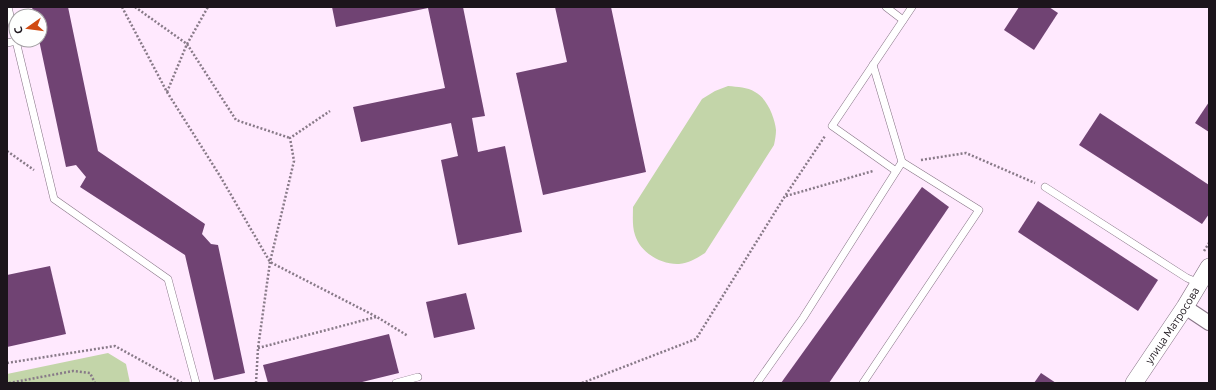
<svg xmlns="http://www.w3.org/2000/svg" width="1216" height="390" font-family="Ubuntu,sans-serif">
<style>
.green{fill:#c3d5a9}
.building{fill:#704373}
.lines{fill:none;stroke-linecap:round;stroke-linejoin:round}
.service-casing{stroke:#877486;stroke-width:8}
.minor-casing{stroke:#877486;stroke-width:16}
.tertiary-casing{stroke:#877486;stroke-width:18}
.path{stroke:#887a88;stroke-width:2.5;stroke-dasharray:2 2;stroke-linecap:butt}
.service{stroke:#fff;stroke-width:7}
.minor{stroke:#fff;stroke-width:14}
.tertiary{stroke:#fff;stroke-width:17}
.labels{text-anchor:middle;stroke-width:4;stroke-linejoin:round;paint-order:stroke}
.street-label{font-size:11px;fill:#1c151c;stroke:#fefffe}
</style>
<rect width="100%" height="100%" fill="#ffe9fe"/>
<g class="green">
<path d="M728,86C738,87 747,87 755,92C767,98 775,118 776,130C776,135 775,140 774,145L705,253C697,258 689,263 679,264C661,265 640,252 635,235C632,226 633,216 633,207L702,99L715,91Z"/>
<polygon points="108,353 126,364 130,383 7,383 7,374"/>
</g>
<g class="building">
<polygon points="32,7 68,7 98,151 205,224 202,234 211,244 218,245 245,373 214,380 185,255 80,187 86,177 76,165 66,167 39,40 40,40 40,16 34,16"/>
<polygon points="332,7 463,7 485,116 472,118 478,152 505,146 522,232 458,245 441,160 458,156 451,123 361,142 353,107 445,88 428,8 336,27"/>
<polygon points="555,7 611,7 646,172 543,195 516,73 567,62"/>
<polygon points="1019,7 1049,7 1058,13 1034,50 1004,30"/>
<polygon points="1209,102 1209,132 1195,123"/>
<polygon points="1100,113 1209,185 1209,214 1202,224 1079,145"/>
<polygon points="922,187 949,207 829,383 781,383"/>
<polygon points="1038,201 1158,280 1138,311 1018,232"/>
<polygon points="50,266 66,334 7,347 7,275"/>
<polygon points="466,293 475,329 434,338 426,302"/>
<polygon points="389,334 399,373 358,383 268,383 263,365"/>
<polygon points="1041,373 1056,383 1034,383"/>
</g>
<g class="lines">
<defs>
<g id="service">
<polyline points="8,7 16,41"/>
<polyline points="886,7 903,20"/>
<polyline points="7,43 16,41 54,199 168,279 196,383"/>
<polyline points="896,171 832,126 912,7"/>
<polyline points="1045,187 1187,278 1199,283"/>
<polyline points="396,383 418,377"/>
<polyline points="757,383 803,318 902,162"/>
<polyline points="863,383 979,210 902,162 873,65"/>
</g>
<polyline id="minor" points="1185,307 1209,323"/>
<g id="tertiary">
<path id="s1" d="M1134,383L1185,307L1209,267"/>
</g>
</defs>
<use href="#service" class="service-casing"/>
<use href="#minor" class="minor-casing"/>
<use href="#tertiary" class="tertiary-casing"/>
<g class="path">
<polyline points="122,7 167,92 220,176 270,262 377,317 408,336"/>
<polyline points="135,7 187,44 236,120 290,138"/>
<polyline points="167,92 187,44 208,7"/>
<polyline points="7,151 34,170"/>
<polyline points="921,160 966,153 1035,183"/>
<polyline points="786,196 873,171"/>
<polyline points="1204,251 1209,243"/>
<polyline points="258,348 376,317"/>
<polyline points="7,363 115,346 182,383"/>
<polyline points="9,383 73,371 90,373 95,383"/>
<polyline points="256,383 258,348 270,262 294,161 290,138 330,111"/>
<polyline points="582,383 696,339 785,196 825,136"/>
</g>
<use href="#service" class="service"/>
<use href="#minor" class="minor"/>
<use href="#tertiary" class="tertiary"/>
</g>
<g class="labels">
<g class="street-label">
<text dy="4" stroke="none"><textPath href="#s1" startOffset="69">улица Матросова</textPath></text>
</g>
</g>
<rect width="1216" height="390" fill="none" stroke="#1c151c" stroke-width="16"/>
<g transform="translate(28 28) rotate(256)"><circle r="19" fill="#fefffe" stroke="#a4a1a4"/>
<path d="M0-3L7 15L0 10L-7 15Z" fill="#d14b12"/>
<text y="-6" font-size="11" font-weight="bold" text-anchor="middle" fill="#1c151c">С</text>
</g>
</svg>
